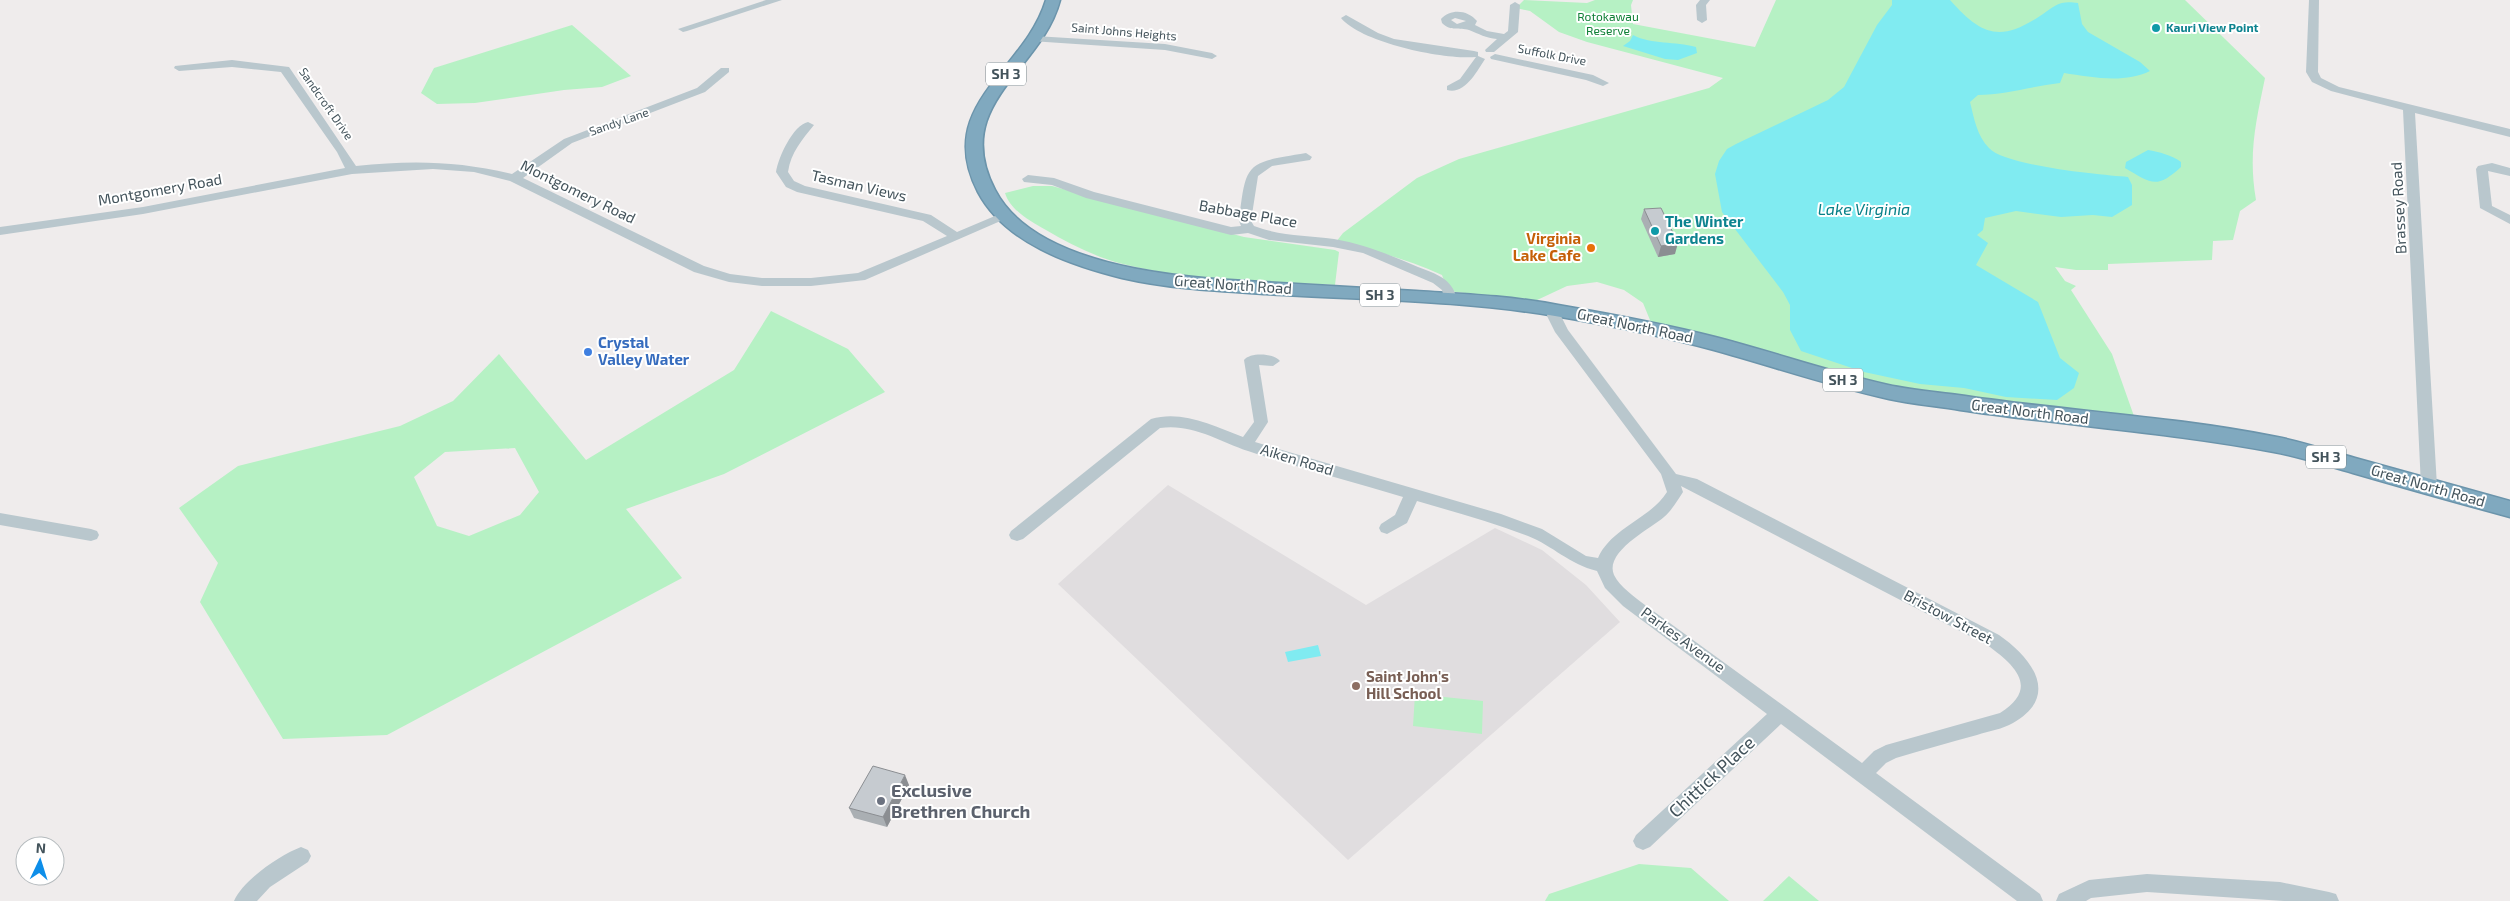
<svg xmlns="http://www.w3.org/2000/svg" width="2510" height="901" font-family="'Exo 2',sans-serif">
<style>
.education{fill:#e0dddf}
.green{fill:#b6f1c4;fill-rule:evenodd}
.water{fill:#80ebf1}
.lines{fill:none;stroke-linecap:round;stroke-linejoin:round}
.highway-casing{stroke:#6b94ab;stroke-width:3}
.minor{fill:#b9c7cd;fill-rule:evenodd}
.highway{fill:#80a9bf;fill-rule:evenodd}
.wall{fill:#aaafb3}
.shaded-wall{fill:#8b8e92}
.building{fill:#c6cbd0;stroke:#8b8e92}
.culture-dot{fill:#0f9aa8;stroke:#fff;stroke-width:2}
.food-dot{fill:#e8710a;stroke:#fff;stroke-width:2}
.shop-dot{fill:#3f7fe0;stroke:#fff;stroke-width:2}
.education-dot{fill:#8d6e63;stroke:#fff;stroke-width:2}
.worship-dot{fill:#6b7280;stroke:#fff;stroke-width:2}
.labels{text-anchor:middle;stroke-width:4;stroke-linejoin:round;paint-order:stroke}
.far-park-label{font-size:12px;fill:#108037;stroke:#fff}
.far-culture-label{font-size:12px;font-weight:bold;fill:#0d838f;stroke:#fff;text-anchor:start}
.far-street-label{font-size:12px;fill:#43535b;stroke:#fff}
.shield{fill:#fff;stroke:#7b878c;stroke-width:1}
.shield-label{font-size:14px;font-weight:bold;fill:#43535b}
.street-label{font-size:15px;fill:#43535b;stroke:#fff}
.culture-label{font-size:15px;font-weight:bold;fill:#0d838f;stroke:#fff;text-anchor:start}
.food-label{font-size:15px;font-weight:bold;fill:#c56008;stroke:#fff;text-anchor:end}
.shop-label{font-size:15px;font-weight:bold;fill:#366cbe;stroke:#fff;text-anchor:start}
.education-label{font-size:15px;font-weight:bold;fill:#785e54;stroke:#fff;text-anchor:start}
.water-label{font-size:16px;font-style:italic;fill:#068088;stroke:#fff}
.near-street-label{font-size:18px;fill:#43535b;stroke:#fff}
.near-worship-label{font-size:18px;font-weight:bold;fill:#5b616d;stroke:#fff;text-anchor:start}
</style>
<rect width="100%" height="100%" fill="#efecec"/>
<polygon class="education" points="1168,485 1366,605 1495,528 1542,550 1586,585 1620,622 1348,860 1058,584"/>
<g class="green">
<path d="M1524,0L1587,3L1595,0H1633L1631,5L1633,24L1755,47L1776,0H2185L2265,78C2256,122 2248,154 2256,200L2240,211L2233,240L2213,241L2212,260L2108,264V270H2076L2055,267L2065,281L2076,286L2071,290L2112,354L2135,419L1919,393L1652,325L1643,303L1624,290L1597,282L1567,286L1535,301L1448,291L1442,275C1407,259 1373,250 1336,242L1343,233L1417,178L1459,159L1709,88L1723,78L1587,42L1559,32L1530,11L1516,8Z"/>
<polygon points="572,25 631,76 602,87 564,90 475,103 437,104 421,93 434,68"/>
<path d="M1033,186H1052L1244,237L1335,250L1339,252L1335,285C1265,281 1191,282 1123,264C1095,257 1070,244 1046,230C1031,222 1010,210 1005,193Z"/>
<path d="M771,311L848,349L885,392L724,474L626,509L682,578L387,735L283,739L200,602L218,563L179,508L238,466L400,426L453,401L499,354L586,460L734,370ZM515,448L539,492L520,515L469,536L437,526L414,477L445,452Z"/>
<polygon points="1415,694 1483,701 1482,734 1413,726"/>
<polygon points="1639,864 1691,868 1729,901 1545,901 1549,894"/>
<polygon points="1789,876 1819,901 1763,901"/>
</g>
<g class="water">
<path d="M1892,0H1950C1982,36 2001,43 2043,14C2055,5 2061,0 2078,3L2082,24L2088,32L2140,62L2150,71C2124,84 2091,77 2064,73L2060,83C2033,86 2005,95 1978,95L1970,102C1974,118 1977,136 1989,148C2005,166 2101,175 2128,177L2132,185V205L2112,217L2093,215L2061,217L2016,211L1985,218L1983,230L1977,235L1988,243L1976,265L2038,302L2060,358L2079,373L2074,388L2057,400L2006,397L1964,388L1920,384L1864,372L1801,351L1790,330V305L1783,292L1722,212L1715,174L1719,161L1727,149L1736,144L1828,100L1844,87L1877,25L1892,5Z"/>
<path d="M1633,35C1652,45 1675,41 1696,47L1697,53L1678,60L1665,59L1623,46L1630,41Z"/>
<path d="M2148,150C2159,152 2172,155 2181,162V167C2156,190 2151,183 2125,168L2126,162Z"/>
<polygon points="1318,645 1321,656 1288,662 1285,652"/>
</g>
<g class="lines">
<defs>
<path id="highway" d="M1046,0H1060C1041,72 950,103 995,190C1034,265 1172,277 1246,281C1303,284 1359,288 1416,291C1463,294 1511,296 1558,305C1610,314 1664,324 1715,337C1773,352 1830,372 1888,385C1911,390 1935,392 1958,395C2064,411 2172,416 2277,437C2303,442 2329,451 2355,458C2407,472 2458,487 2510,501V517C2458,503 2405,488 2353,473C2327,466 2301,457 2274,452C2170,432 2065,426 1960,410C1937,406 1912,404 1889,399C1830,386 1772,366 1714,350C1662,336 1608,325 1555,316C1460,300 1362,300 1266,294C1217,291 1170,289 1122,278C1070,265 1005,243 978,192C933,105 1025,71 1046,0Z"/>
</defs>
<use href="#highway" class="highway-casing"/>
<g class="minor">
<polygon points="766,0 782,0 687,31 683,32 678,29"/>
<polygon points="1700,0 1710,0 1706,5 1707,20 1702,23 1697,20 1696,5"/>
<polygon points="2309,0 2319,0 2318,72 2321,78 2339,87 2510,129 2510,137 2415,113 2437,486 2434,490 2424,490 2421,486 2403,110 2331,91 2312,82 2306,72"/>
<path d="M1515,2L1520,5L1518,32L1494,52H1486L1485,50L1497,39C1486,38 1479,34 1469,30C1459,27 1451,32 1442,23L1441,19C1451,8 1468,10 1477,21L1475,25L1487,31L1504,34L1508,31L1510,5ZM1455,18L1466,21L1457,24L1451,20Z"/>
<path d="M1346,15L1378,33L1394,39L1474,51L1478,52V56L1485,59C1477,71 1465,95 1447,90V86L1460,79L1476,57C1444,60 1362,43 1341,18Z"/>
<polygon points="1035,36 1165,44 1212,53 1217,56 1212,59 1165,50 1031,41 1030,39"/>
<polygon points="1495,54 1593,75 1609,83 1603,86 1586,80 1491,59 1490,57"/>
<path d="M232,60L289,67L356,166C412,160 458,161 512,174L564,139L697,88L721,68H729V72L705,92L572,143L523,178L704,266L730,274L762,278H811L858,273L947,236L923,221L797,192L786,187L776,172C778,158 793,125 808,122L814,125C802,140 791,152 788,172L794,181L805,186L931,215L957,232L1002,213L1006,212L1012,216L865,280L811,286H762L729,282L694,272L510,181L474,172L433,169L352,174L143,214L0,235V227L143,207L345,168L337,152L281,72L232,67L179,71L174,68L175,66Z"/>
<path d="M1306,153L1312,157L1310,160L1272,166L1258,176L1251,221L1254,226C1280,236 1307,235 1334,239C1364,244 1390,255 1418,267C1436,274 1452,278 1457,299L1455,302H1445L1442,290L1433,283L1363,253L1333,247L1269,240L1248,233L1231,235L1086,198L1052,185L1024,182L1022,179L1028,175L1054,178L1094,192L1231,227L1241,226L1239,221C1246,161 1246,163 1306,153Z"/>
<polygon points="2492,163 2510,168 2510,176 2488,171 2492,206 2510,215 2510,224 2480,208 2476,169 2478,166"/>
<path d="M1554,306L1561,310V316L1568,330L1676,474L1697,479L1999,635C2032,658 2061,696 2013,723C2003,729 1989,731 1977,735C1950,742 1923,750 1896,758L1886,763L1876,773L2040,894L2043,901H2017L1781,724L1650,847L1643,850L1636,847L1633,841L1636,835L1767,714L1623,606L1605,588L1597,571C1569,564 1553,546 1528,536C1492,522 1454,512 1417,501L1407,523L1387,534L1381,532L1379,528L1381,524L1395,515L1403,497C1352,482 1299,468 1248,451C1219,441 1191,423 1160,428L1023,539L1017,541L1011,539L1009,535L1011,531L1151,419C1183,410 1213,426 1243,437L1254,422L1244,360C1250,352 1274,353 1280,361L1273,366L1259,365L1268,422L1255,442L1501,514L1542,529L1586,556L1598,558C1611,528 1650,519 1667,492L1661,474L1555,332L1547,316L1549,307ZM1681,486L1987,645C2015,665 2040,688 2000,713L1886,745L1874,751L1862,763L1645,605C1635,597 1620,587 1614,575C1604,552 1650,529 1664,517C1672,510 1677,501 1683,492Z"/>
<polygon points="0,513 91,529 97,531 99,535 97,539 91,541 0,525"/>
<path d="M301,847L308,850L311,856L308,862L270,887L257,901H234C243,880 280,855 301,847Z"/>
<polygon points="2147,874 2280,882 2329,892 2336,894 2339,901 2284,901 2147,892 2091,898 2086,901 2056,901 2059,894 2089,880"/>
</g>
<use href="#highway" class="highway"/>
</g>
<g class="wall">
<polygon points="1644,209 1675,254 1658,257 1641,219"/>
<polygon points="909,785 887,827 854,818 849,808"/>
</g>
<g class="shaded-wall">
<polygon points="1678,243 1675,254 1658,257 1661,246"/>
<polygon points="905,775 909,785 887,827 883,817"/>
</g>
<g class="building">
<polygon points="1661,208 1678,243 1661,246 1644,209"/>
<polygon points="873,766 905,775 883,817 849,808"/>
</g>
<g class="culture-dot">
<circle cx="2156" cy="28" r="5"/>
<circle cx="1655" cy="231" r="5"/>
</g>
<circle class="food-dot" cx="1591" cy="248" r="5"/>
<circle class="shop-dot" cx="588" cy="352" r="5"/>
<circle class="education-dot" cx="1356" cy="686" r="5"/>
<circle class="worship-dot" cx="881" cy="801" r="5"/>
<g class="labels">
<g class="far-park-label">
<text x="1608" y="21">Rotokawau<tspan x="1608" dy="14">Reserve</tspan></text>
</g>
<g class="far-culture-label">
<text x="2166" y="32">Kauri View Point</text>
</g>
<g class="far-street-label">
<text transform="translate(1124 32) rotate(5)" y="4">Saint Johns Heights</text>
<text transform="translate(1552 55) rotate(11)" y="4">Suffolk Drive</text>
<text transform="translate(326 104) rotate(55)" y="4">Sandcroft Drive</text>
<text transform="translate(619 122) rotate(-19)" y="4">Sandy Lane</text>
</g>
<g class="shield">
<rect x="986" y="62.5" width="40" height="23" rx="4"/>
<rect x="1360" y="283.5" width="40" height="23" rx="4"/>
<rect x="1823" y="368.5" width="40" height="23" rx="4"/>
<rect x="2306" y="445.5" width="40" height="23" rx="4"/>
</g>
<g class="shield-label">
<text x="1006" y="79">SH 3</text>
<text x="1380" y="300">SH 3</text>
<text x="1843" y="385">SH 3</text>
<text x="2326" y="462">SH 3</text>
</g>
<g class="street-label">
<text transform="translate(859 186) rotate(13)" y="5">Tasman Views</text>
<text transform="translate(160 190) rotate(-10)" y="5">Montgomery Road</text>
<text transform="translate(578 192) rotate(26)" y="5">Montgomery Road</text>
<text transform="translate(2399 208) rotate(-93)" y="5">Brassey Road</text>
<text transform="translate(1248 214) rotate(10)" y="5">Babbage Place</text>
<text transform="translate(1233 285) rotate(4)" y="5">Great North Road</text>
<text transform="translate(1635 326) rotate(12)" y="5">Great North Road</text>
<text transform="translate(2030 412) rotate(7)" y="5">Great North Road</text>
<text transform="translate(1297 460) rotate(17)" y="5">Aiken Road</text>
<text transform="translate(2428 486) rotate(16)" y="5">Great North Road</text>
<text transform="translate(1948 617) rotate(28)" y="5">Bristow Street</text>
<text transform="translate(1683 640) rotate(36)" y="5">Parkes Avenue</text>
</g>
<g class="culture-label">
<text x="1665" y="227">The Winter<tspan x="1665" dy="17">Gardens</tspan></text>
</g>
<g class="food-label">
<text x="1581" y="244">Virginia<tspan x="1581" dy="17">Lake Cafe</tspan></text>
</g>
<g class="shop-label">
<text x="598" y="348">Crystal<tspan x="598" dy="17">Valley Water</tspan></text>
</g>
<g class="education-label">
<text x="1366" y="682">Saint John's<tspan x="1366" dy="17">Hill School</tspan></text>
</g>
<g class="water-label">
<text x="1864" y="215">Lake Virginia</text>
</g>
<g class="near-street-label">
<text transform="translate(1712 777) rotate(-43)" y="6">Chittick Place</text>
</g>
<g class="near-worship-label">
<text x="891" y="797">Exclusive<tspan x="891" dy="21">Brethren Church</tspan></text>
</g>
</g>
<g transform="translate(40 861) rotate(4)"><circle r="24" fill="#ffffff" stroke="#b4babd"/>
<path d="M0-4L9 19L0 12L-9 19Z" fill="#0d8ee9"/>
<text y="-8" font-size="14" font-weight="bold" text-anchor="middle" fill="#43535b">N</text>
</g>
</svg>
